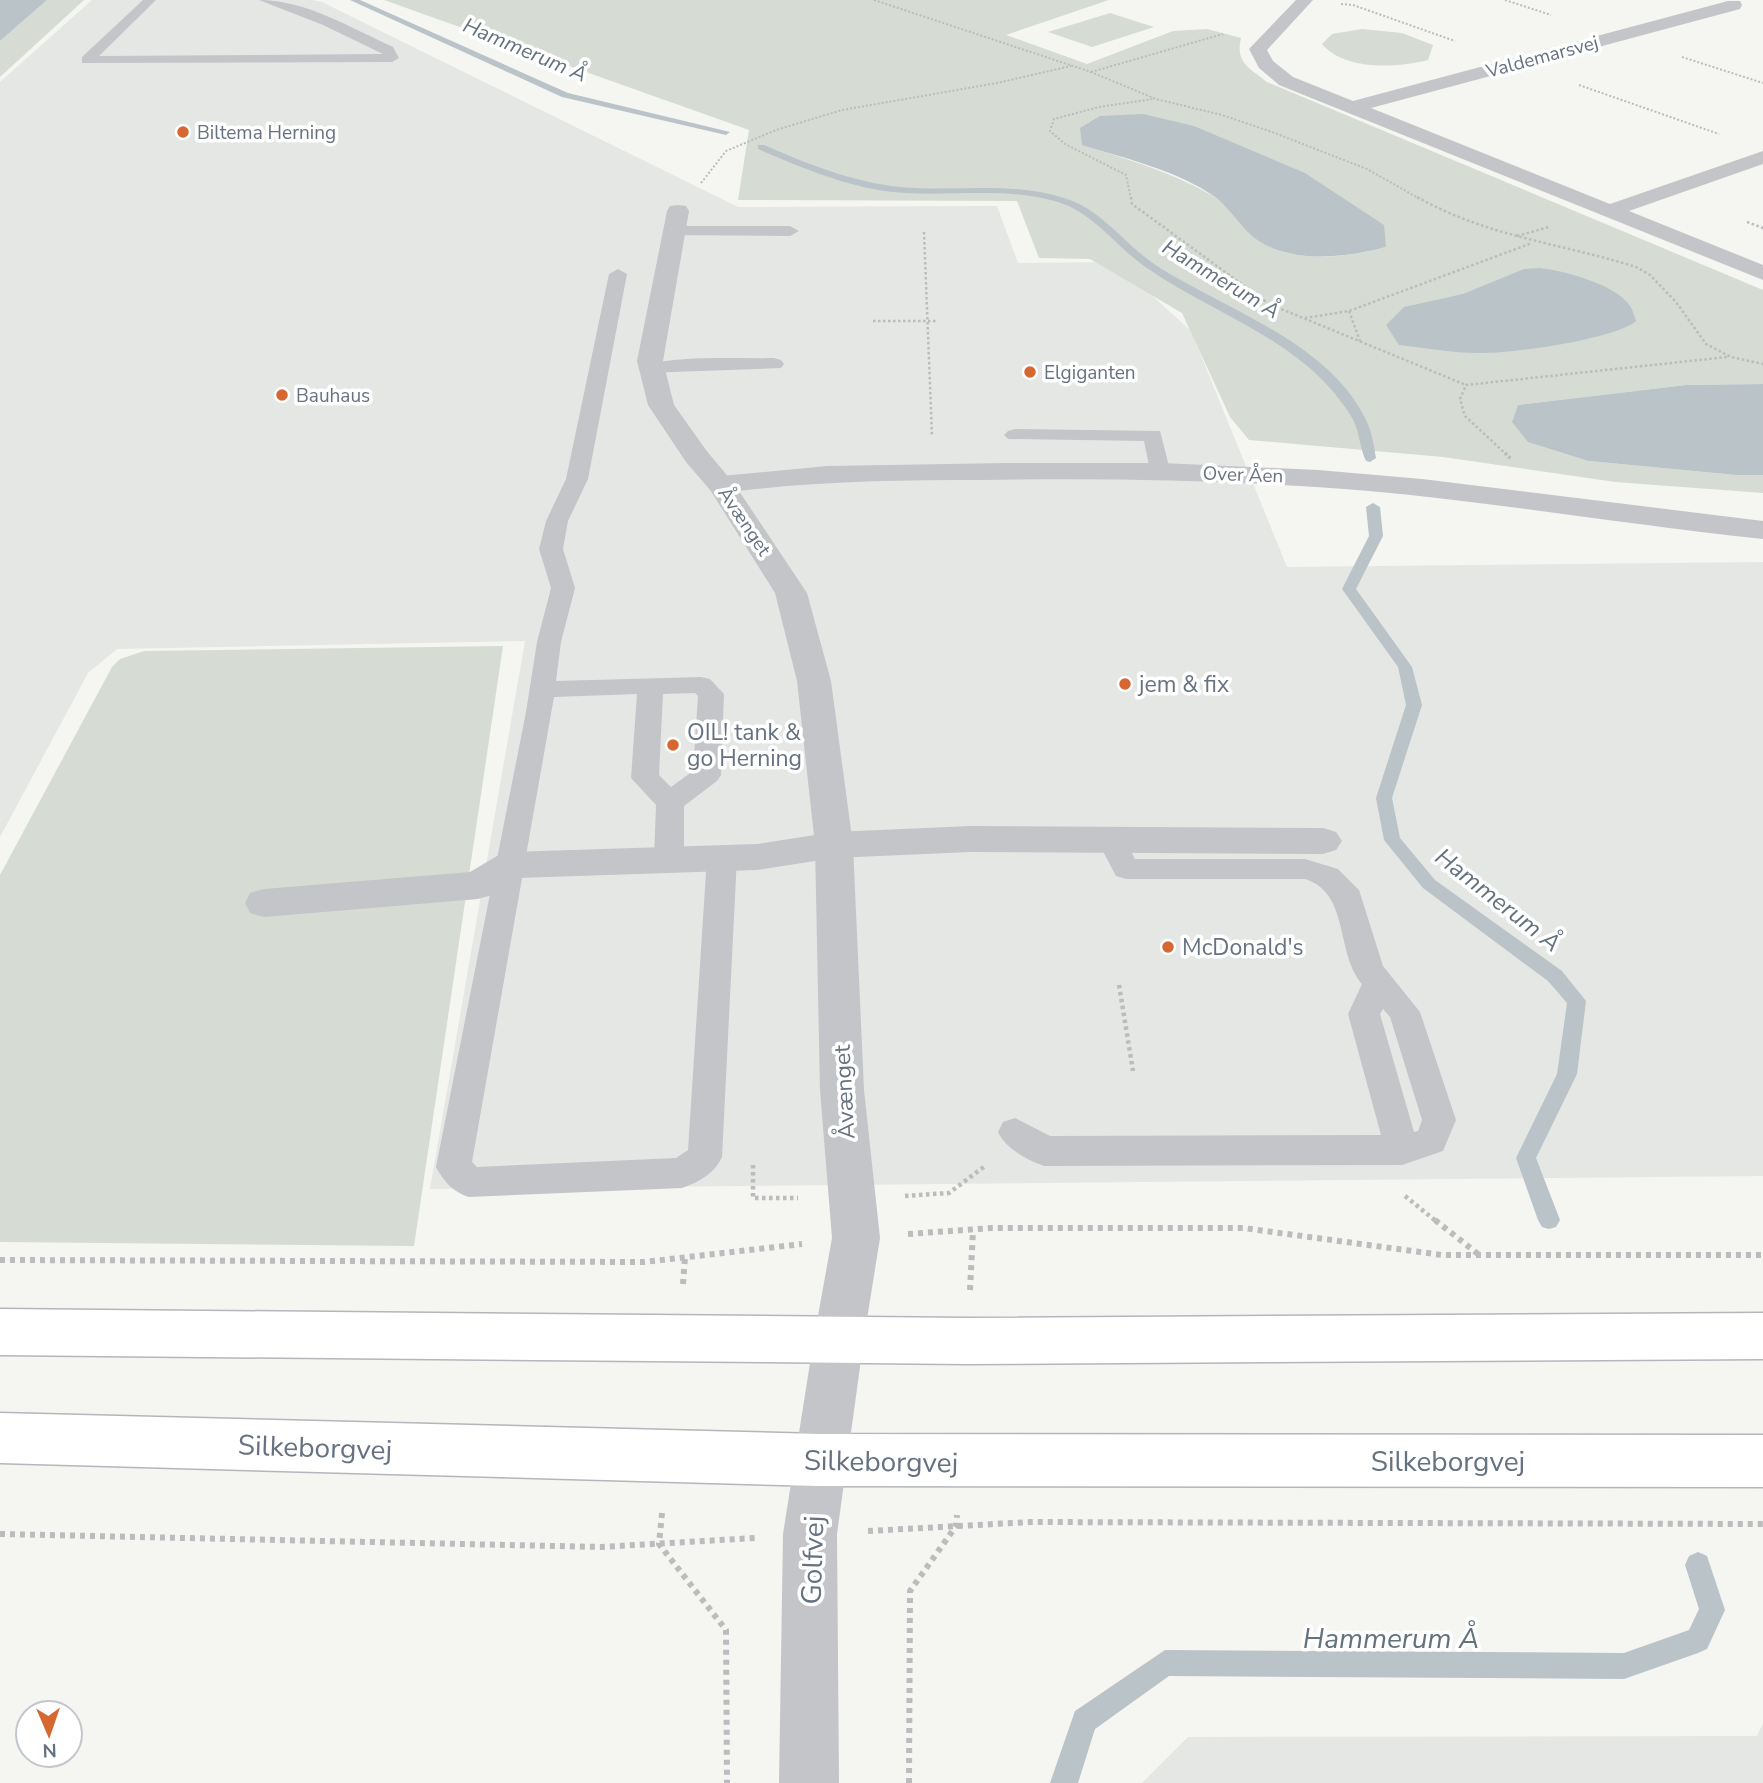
<svg xmlns="http://www.w3.org/2000/svg" width="1763" height="1783" font-family="'Nunito Sans',sans-serif">
<style>
.built{fill:#e5e7e5}
.green{fill:#d6dcd3;fill-rule:evenodd}
.water{fill:#bac3c8}
.lines{fill:none;stroke-linecap:round;stroke-linejoin:round}
.stream{fill:#bac3c8;fill-rule:evenodd}
.secondary-casing{stroke:#b3b7bb;stroke-width:3}
.path-far4{stroke:#babcbe;stroke-width:2;stroke-dasharray:2 2;stroke-linecap:butt}
.path-far3{stroke:#babcbe;stroke-width:2.5;stroke-dasharray:2.5 2.5;stroke-linecap:butt}
.path-far2{stroke:#babcbe;stroke-width:3.5;stroke-dasharray:2.5 2.5;stroke-linecap:butt}
.path-far1{stroke:#babcbe;stroke-width:4.5;stroke-dasharray:3.5 3.5;stroke-linecap:butt}
.path{stroke:#babcbe;stroke-width:6;stroke-dasharray:5 5;stroke-linecap:butt}
.service{fill:#c3c5c9;fill-rule:evenodd}
.minor{fill:#c3c5c9;fill-rule:evenodd}
.tertiary{fill:#c3c5c9;fill-rule:evenodd}
.secondary{fill:#fff;fill-rule:evenodd}
.poi-dot{fill:#d76730;stroke:#fff;stroke-width:2.5}
.labels{text-anchor:middle;stroke-width:7;stroke-linejoin:round;paint-order:stroke}
.far-street-label{font-size:19px;fill:#667281;stroke:#fff}
.far-poi-label{font-size:19px;fill:#667281;stroke:#fff;text-anchor:start}
.far-water-label{font-size:21px;font-style:italic;fill:#62737e;stroke:#fff}
.poi-label{font-size:23px;fill:#667281;stroke:#fff;text-anchor:start}
.street-label{font-size:23px;fill:#667281;stroke:#fff}
.water-label{font-size:24px;font-style:italic;fill:#62737e;stroke:#fff}
.near-street-label{font-size:28px;fill:#667281;stroke:#fff}
.near-water-label{font-size:28px;font-style:italic;fill:#62737e;stroke:#fff}
</style>
<rect width="100%" height="100%" fill="#f5f5f2"/>
<g class="built">
<polygon points="92,0 312,0 322,2 738,207 997,206 1018,263 1115,262 1191,331 1287,567 1763,562 1763,1176 430,1189 525,641 117,649 88,673 0,837 0,82"/>
<polygon points="1763,1723 1763,1783 1142,1783 1188,1737 1757,1736"/>
</g>
<g class="green">
<polygon points="47,0 84,0 0,77 0,41"/>
<path d="M384,0H1109L1006,35L1087,64L1173,31L1207,29L1241,38C1235,63 1250,68 1267,82L1763,290V384L1686,385L1518,405L1589,461L1736,475H1763V493L1615,482L1443,457L1249,440L1230,417L1182,313L1090,259L1039,258L1017,201L738,200L749,130ZM1082,145L1383,225L1386,247C1345,258 1286,266 1251,234C1238,222 1227,205 1213,196C1172,172 1127,159 1082,145Z"/>
<polygon points="1110,13 1154,27 1092,47 1048,32"/>
<path d="M1362,29L1402,33L1433,45L1428,60C1396,68 1345,71 1322,44L1332,34Z"/>
<polygon points="503,646 414,1246 0,1242 0,875 112,667 120,659 144,651"/>
</g>
<g class="water">
<polygon points="0,0 47,0 0,41"/>
<path d="M1143,114L1194,126L1305,173L1384,225L1386,247C1345,258 1288,265 1252,236C1239,224 1229,208 1215,197C1179,171 1124,158 1082,145L1080,128L1100,116Z"/>
<path d="M1540,268C1564,271 1616,284 1630,306C1633,310 1634,316 1636,321C1615,339 1515,353 1485,353C1457,354 1427,348 1399,345L1386,325L1404,307L1463,294L1524,269Z"/>
<polygon points="1763,384 1763,475 1736,475 1589,461 1528,442 1512,422 1518,405 1686,385"/>
</g>
<g class="lines">
<g class="stream">
<polygon points="350,0 360,0 568,93 730,132 726,135 562,97"/>
<path d="M758,145H764C808,164 852,182 900,187C955,192 1011,181 1064,198C1102,209 1125,245 1157,266C1226,310 1331,343 1367,422C1372,433 1374,446 1376,458L1370,462L1366,461C1359,447 1360,430 1351,416C1304,340 1216,316 1147,268C1116,247 1094,213 1058,202C1009,187 955,196 905,193C853,190 805,169 758,149Z"/>
<polygon points="1373,503 1380,507 1383,536 1356,589 1412,667 1422,705 1392,798 1400,838 1435,880 1562,971 1586,1001 1577,1074 1536,1158 1560,1220 1556,1227 1549,1229 1542,1227 1538,1220 1516,1158 1557,1074 1567,1003 1548,981 1423,888 1384,840 1376,798 1406,705 1398,667 1342,589 1369,536 1366,507"/>
<polygon points="1698,1552 1707,1556 1725,1610 1707,1649 1698,1653 1624,1679 1169,1676 1095,1729 1078,1783 1050,1783 1075,1711 1165,1650 1624,1653 1689,1630 1699,1609 1685,1565 1689,1556"/>
</g>
<defs>
<g id="secondary">
<polygon points="0,1309 967,1318 1763,1313 1763,1359 967,1364 0,1355"/>
<polygon points="0,1413 819,1434 1763,1435 1763,1487 819,1486 0,1463"/>
</g>
</defs>
<use href="#secondary" class="secondary-casing"/>
<g class="path-far4">
<polyline points="874,0 1091,72 1156,99 1222,115 1272,132 1367,169 1420,199"/>
<polyline points="1505,0 1551,15"/>
<polyline points="1341,4 1353,5 1455,41"/>
<polyline points="1682,57 1763,83"/>
<polyline points="1091,72 1223,34"/>
<polyline points="1579,85 1719,134"/>
<polyline points="701,183 726,151 776,130 842,110 997,83 1071,66"/>
<polyline points="1131,199 1126,175 1065,144 1050,131 1054,119 1099,107 1153,99"/>
</g>
<g class="path-far3">
<polyline points="1131,197 1132,204 1269,304 1466,385"/>
<path d="M1417,197C1488,237 1560,243 1636,267L1650,275L1676,302L1706,344L1731,357L1763,364"/>
<polyline points="1747,222 1763,228"/>
<polyline points="924,232 932,436"/>
<polyline points="1517,236 1549,227"/>
<polyline points="1349,311 1360,341"/>
<polyline points="1305,318 1349,311 1532,243"/>
<polyline points="873,321 937,321"/>
<polyline points="1507,455 1465,416 1460,399 1466,385 1727,357"/>
</g>
<polyline class="path-far2" points="1505,453 1511,459"/>
<g class="path-far1">
<polyline points="1119,985 1133,1071"/>
<polyline points="753,1165 753,1198 798,1198"/>
<polyline points="905,1196 949,1193 985,1166"/>
<polyline points="1405,1196 1437,1222"/>
</g>
<g class="path">
<polyline points="1435,1220 1478,1254"/>
<polyline points="908,1234 992,1228 1243,1228 1442,1255 1763,1255"/>
<polyline points="0,1260 644,1262 802,1244"/>
<polyline points="683,1284 685,1257"/>
<polyline points="970,1290 973,1230"/>
<polyline points="662,1513 659,1544 726,1630 727,1783"/>
<polyline points="868,1531 1031,1522 1763,1524"/>
<polyline points="0,1534 601,1547 755,1538"/>
<polyline points="909,1783 910,1591 956,1526 957,1515"/>
</g>
<g class="service">
<path d="M143,0H156L99,56L383,54L323,25L259,0C306,0 351,28 393,47L399,58L392,62L82,63V57Z"/>
<polygon points="673,226 790,226 799,231 790,236 667,235 664,231"/>
<path d="M618,269L627,274L588,479L568,521L563,549L575,588L561,642L556,681L701,677L710,679L724,694L721,775L717,781L684,806V858L679,865L669,868L659,865L654,858L656,805L631,778L637,694L554,697L472,1162L477,1167L676,1158L688,1150L707,857L712,850L722,847L732,850L737,857L722,1157C715,1173 699,1182 682,1188L469,1197C453,1192 444,1182 436,1167L526,712L537,642L551,588L539,549L546,521L566,479L609,274ZM695,693L698,696L693,771L671,787L659,775L663,694Z"/>
<path d="M774,358L781,360L784,364L781,368L645,373L642,369L645,365C686,355 732,359 774,358Z"/>
<polygon points="1015,429 1160,431 1170,470 1167,475 1151,475 1144,441 1008,439 1004,435 1008,431"/>
<path d="M1110,828L1120,831L1135,859H1305L1338,869L1359,890L1383,966L1420,1012L1456,1120L1443,1151L1402,1165L1044,1166C1026,1159 1006,1149 998,1132L1003,1122L1015,1118L1050,1136L1381,1135L1348,1014L1362,984C1335,952 1350,893 1305,879H1126L1116,876L1096,838L1100,831ZM1383,1009L1390,1017L1422,1120L1418,1131L1414,1132L1380,1014Z"/>
</g>
<g class="minor">
<polygon points="1296,0 1313,0 1267,50 1273,61 1293,77 1353,101 1728,1 1740,1 1742,5 1740,9 1371,108 1610,204 1763,151 1763,164 1629,211 1763,265 1763,280 1279,85 1259,68 1249,49"/>
<polygon points="678,205 686,206 689,211 663,361 674,405 706,450 735,485 731,491 721,494 711,491 686,462 648,405 637,361 667,211 670,206"/>
<polygon points="970,826 1323,828 1336,832 1342,841 1336,850 1323,854 970,852 834,858 757,870 518,878 492,895 478,899 264,917 250,913 245,903 250,893 264,889 470,872 497,856 510,852 757,844 834,832"/>
<polygon points="839,1315 857,1322 864,1338 837,1534 839,1783 779,1783 783,1534 814,1338 821,1322"/>
</g>
<path class="tertiary" d="M1006,463H1162L1318,470L1422,479L1763,521V539C1631,525 1501,503 1369,491C1240,480 1111,478 982,480C901,480 820,481 739,491L807,593L831,681L853,845L864,1090L880,1238L864,1338L857,1354L839,1361L821,1354L814,1338L832,1238L820,1090L815,845L797,681L775,593L707,485L711,479L721,476L827,466Z"/>
<use href="#secondary" class="secondary"/>
</g>
<g class="poi-dot">
<circle cx="183" cy="132" r="7"/>
<circle cx="1030" cy="372" r="7"/>
<circle cx="282" cy="395" r="7"/>
<circle cx="1125" cy="684" r="7"/>
<circle cx="673" cy="745" r="7"/>
<circle cx="1168" cy="947" r="7"/>
</g>
<g class="labels">
<g class="far-street-label">
<text transform="translate(1542 56) rotate(-15)" y="7">Valdemarsvej</text>
<text transform="translate(1243 474) rotate(2)" y="7">Over Åen</text>
<text transform="translate(745 521) rotate(56)" y="7">Åvænget</text>
</g>
<g class="far-poi-label">
<text x="197" y="139">Biltema Herning</text>
<text x="1044" y="379">Elgiganten</text>
<text x="296" y="402">Bauhaus</text>
</g>
<g class="far-water-label">
<text transform="translate(525 50) rotate(23)" y="7">Hammerum Å</text>
<text transform="translate(1221 279) rotate(31)" y="7">Hammerum Å</text>
</g>
<g class="poi-label">
<text x="1139" y="692">jem &amp; fix</text>
<text x="687" y="740">OIL! tank &amp;<tspan x="687" dy="26">go Herning</tspan></text>
<text x="1182" y="955">McDonald's</text>
</g>
<g class="street-label">
<text transform="translate(844 1092) rotate(-93)" y="8">Åvænget</text>
</g>
<g class="water-label">
<text transform="translate(1498 900) rotate(38)" y="8">Hammerum Å</text>
</g>
<g class="near-street-label">
<text transform="translate(315 1447) rotate(2)" y="10">Silkeborgvej</text>
<text transform="translate(881 1461) rotate(1)" y="10">Silkeborgvej</text>
<text x="1448" y="1471">Silkeborgvej</text>
<text transform="translate(812 1560) rotate(-88)" y="10">Golfvej</text>
</g>
<g class="near-water-label">
<text x="1391" y="1648">Hammerum Å</text>
</g>
</g>
<g transform="translate(49 1734) rotate(178)"><circle r="33" fill="#ffffff" stroke="#c2c7cd" stroke-width="2"/>
<path d="M0-5L12 26L0 18L-12 26Z" fill="#d76730"/>
<text y="-10" font-size="19" font-weight="bold" text-anchor="middle" fill="#667281">N</text>
</g>
</svg>
